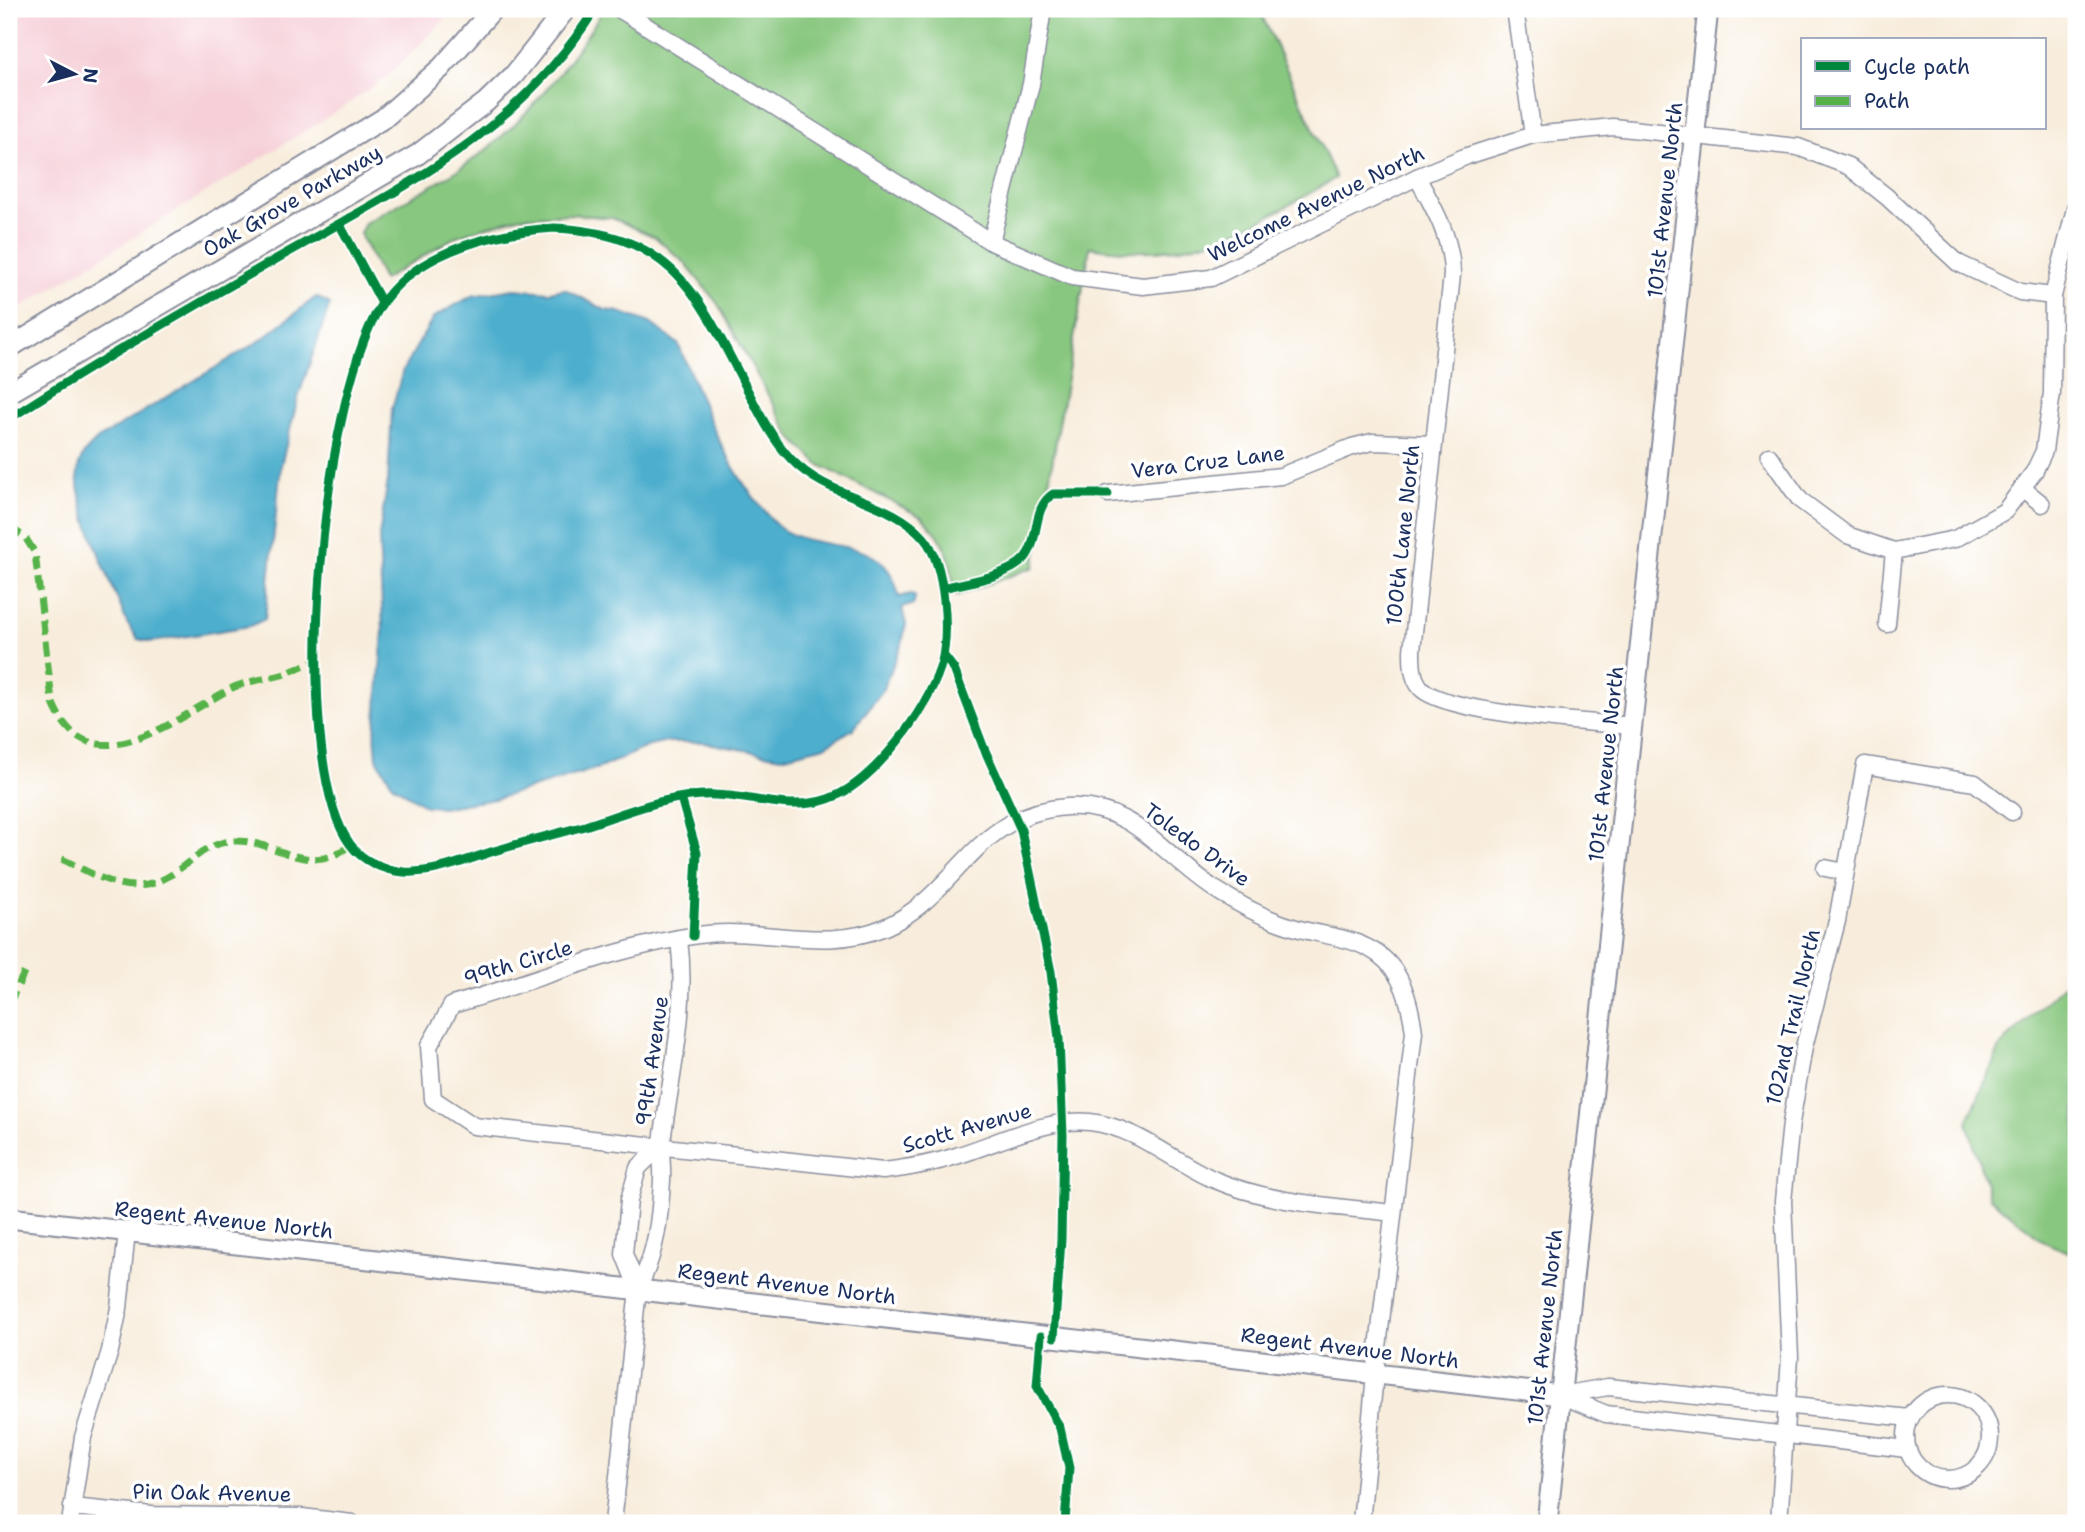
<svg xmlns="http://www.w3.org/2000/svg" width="2085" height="1532" font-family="'Shantell Sans',sans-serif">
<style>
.built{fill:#f6cfd8}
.green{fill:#88c77f;stroke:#527b6e;stroke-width:2}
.water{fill:#4eafcd;stroke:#346f96;stroke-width:2}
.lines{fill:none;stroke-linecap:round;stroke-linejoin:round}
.minor-casing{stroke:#8a8e9d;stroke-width:19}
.tertiary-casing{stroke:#8a8e9d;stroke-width:23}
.minor{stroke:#fff;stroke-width:16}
.tertiary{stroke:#fff;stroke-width:19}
.quiet{stroke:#55b248;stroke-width:7;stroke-dasharray:14 7;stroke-linecap:butt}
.cycleway-casing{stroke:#fff;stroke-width:13}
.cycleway{stroke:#00873e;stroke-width:9}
.labels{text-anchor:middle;stroke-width:7;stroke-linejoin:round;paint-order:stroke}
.street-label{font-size:21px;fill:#1b2f5e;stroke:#fff}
</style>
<rect width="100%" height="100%" fill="#fff"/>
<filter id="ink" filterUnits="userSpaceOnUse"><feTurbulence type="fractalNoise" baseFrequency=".0143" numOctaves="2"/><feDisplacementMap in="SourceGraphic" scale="14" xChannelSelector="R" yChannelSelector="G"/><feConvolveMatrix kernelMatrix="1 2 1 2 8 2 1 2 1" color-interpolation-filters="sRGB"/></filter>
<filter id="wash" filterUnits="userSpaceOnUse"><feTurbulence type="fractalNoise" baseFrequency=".00686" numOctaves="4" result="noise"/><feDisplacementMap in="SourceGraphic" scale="28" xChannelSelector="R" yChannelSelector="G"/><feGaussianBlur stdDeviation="1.57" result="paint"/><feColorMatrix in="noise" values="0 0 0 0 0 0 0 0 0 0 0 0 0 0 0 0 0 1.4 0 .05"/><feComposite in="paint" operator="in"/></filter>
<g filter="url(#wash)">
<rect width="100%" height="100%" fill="#f8eddc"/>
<polygon class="built" points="9,9 455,9 389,75 347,105 9,315"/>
<g class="green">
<path d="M604,9H1259L1336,178C1251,227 1193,265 1090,247L1034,567L956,596L948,555L938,535L922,517L818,464L791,437L718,304L685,263L655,237L612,218L570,214L518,217L457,236L383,280L360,234L365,223C399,203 435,186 467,164C524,125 568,66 604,9Z"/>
<polygon points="2076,973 2076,1255 2046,1243 1990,1198 1967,1122 2001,1045"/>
</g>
<g class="water">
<path d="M514,289L549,292L565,289L605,310L619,312L650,323L678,344C703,401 722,463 764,510C770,517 775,525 783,530C825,555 887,532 899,597L911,594L915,596L914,604L902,608L906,624L902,644L882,691L853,729L825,746L781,757L702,742H667L646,747L602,767L495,799L446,807L426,806L393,785L377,759L375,733L383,631L379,536L388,480L392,409L403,370L434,317L472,296Z"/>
<path d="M316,297L330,304L298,398L281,465L265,619L250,626L151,642L138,639L127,623C115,590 73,503 78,471C79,457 88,448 98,439L261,340Z"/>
</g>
</g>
<g filter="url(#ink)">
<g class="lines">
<defs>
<g id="minor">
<polyline points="619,9 991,242 1072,277 1143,286 1211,278 1417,177 1467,156 1533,135 1613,127 1798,147 1848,166 1887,197 1958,263 2020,292 2053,296"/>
<polyline points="1515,9 1533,135"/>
<path d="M1417,177C1434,208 1452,238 1452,275L1412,651C1412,663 1412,677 1420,687C1440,713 1595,723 1633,726"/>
<polyline points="991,242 1031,84 1043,9"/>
<polyline points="1769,456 1800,500 1847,535 1894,551 1955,539 2005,511 2034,472 2044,451 2052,393 2053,296 2076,205"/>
<polyline points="2022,488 2042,504"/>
<polyline points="1108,494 1281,476 1352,447 1372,442 1433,444"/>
<polyline points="1887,624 1894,551"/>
<polyline points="1825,868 1845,872"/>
<polyline points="638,1289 624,1254 629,1200 638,1168 661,1146"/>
<polyline points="1560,1395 1606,1414 1907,1449"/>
<polyline points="1561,1395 1608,1387 1910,1418"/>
<circle cx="1948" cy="1437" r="42"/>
<polyline points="72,1507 152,1515 302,1517 352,1523"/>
<polyline points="70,1523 83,1437 110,1351 119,1308 127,1231"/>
<path d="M613,1523L638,1289C656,1253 660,1220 662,1180C663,1168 660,1155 662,1142C671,1073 688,1009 679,939"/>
<path d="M1361,1523L1375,1374L1414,1032C1410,1003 1403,972 1378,954C1353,936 1321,936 1293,927C1265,919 1238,904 1213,888C1164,856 1132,802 1067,807C973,813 958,895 885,927C824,953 762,926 698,935C614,947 533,982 452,1005L429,1046L433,1099L474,1126L883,1171C908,1168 932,1164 956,1156C998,1143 1046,1118 1090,1122C1137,1127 1173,1162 1215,1180C1272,1204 1334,1206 1393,1213"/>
<polyline points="1779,1523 1790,1357 1783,1201 1791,1123 1804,1047 1837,921 1865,765 1975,783 2012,812"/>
</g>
<g id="tertiary">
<polyline points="9,348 384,118 441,68 493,9"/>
<polyline points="9,393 417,155 486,102 514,75 566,9"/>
<polyline points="9,1218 1560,1395"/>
<polyline points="1547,1523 1708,9"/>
</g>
</defs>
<use href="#minor" class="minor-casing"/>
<use href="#tertiary" class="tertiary-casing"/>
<use href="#minor" class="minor"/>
<use href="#tertiary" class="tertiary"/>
<g class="quiet">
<path d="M9,527L25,537L35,553L52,701C87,790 174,720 228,690C246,680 266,680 285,674C295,670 304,664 315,662"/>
<path d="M62,859C85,870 112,887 138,886C179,884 195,843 233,841C277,839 306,879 351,845"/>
<polyline points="9,1004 26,969"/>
</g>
<defs>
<g id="cycleway">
<polyline points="340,225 382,303"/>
<path d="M554,228C673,233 698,294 747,389C759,413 772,439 791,459C828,499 891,499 924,538C945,562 951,637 940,668C926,711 873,784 828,799C790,812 754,796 715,795C698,794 681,797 664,801C637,807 611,818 585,826C555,834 524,842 494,851C466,860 434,874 404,872C383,870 362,861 350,844C287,758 322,381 386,298C423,250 496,232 554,228Z"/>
<path d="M9,419C91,365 178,316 264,266C391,193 514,139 595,9"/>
<path d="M943,588C967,582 1008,577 1025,558C1040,540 1032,507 1053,494H1108"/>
<polyline points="944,656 954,669 983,746 1021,830 1051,972 1059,1039 1063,1135 1061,1240 1054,1337"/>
<polyline points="681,798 697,853 693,936"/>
<polyline points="1041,1336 1037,1386 1060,1428 1069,1468 1065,1523"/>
</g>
</defs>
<use href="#cycleway" class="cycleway-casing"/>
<use href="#cycleway" class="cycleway"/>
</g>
</g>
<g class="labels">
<g class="street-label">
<text transform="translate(1665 200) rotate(-84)" y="7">101st Avenue North</text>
<text transform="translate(292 201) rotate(-30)" y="7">Oak Grove Parkway</text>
<text transform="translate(1316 204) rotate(-26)" y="7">Welcome Avenue North</text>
<text transform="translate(1208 462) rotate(-7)" y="7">Vera Cruz Lane</text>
<text transform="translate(1403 535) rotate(-84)" y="7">100th Lane North</text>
<text transform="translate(1606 764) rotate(-84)" y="7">101st Avenue North</text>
<text transform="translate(1197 845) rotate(36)" y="7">Toledo Drive</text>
<text transform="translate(518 963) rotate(-17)" y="7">99th Circle</text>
<text transform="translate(1793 1017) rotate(-77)" y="7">102nd Trail North</text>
<text transform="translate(652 1061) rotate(-82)" y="7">99th Avenue</text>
<text transform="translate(967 1128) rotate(-16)" y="7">Scott Avenue</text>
<text transform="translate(224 1220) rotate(6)" y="7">Regent Avenue North</text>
<text transform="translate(787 1284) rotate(7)" y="7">Regent Avenue North</text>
<text transform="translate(1545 1327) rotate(-84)" y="7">101st Avenue North</text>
<text transform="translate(1350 1348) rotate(7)" y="7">Regent Avenue North</text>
<text transform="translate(212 1493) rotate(1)" y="7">Pin Oak Avenue</text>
</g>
</g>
<rect width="2085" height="1532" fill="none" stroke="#fff" stroke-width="35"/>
<rect x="1801" y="38" width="245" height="91" fill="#ffffff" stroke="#a4acbf" stroke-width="2"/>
<rect x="1815" y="61" width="35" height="10" fill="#00873e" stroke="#a4acbf" stroke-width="2"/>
<text x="1864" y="74" font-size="21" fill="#1b2f5e">Cycle path</text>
<rect x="1815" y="96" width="35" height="10" fill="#55b248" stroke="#a4acbf" stroke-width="2"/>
<text x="1864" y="108" font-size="21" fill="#1b2f5e">Path</text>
<g transform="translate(74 74) rotate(96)" stroke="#ffffff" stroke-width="5" paint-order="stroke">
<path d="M0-5L12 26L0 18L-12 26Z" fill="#1b2f5e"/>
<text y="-10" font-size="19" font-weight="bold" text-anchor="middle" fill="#1b2f5e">N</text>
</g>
</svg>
